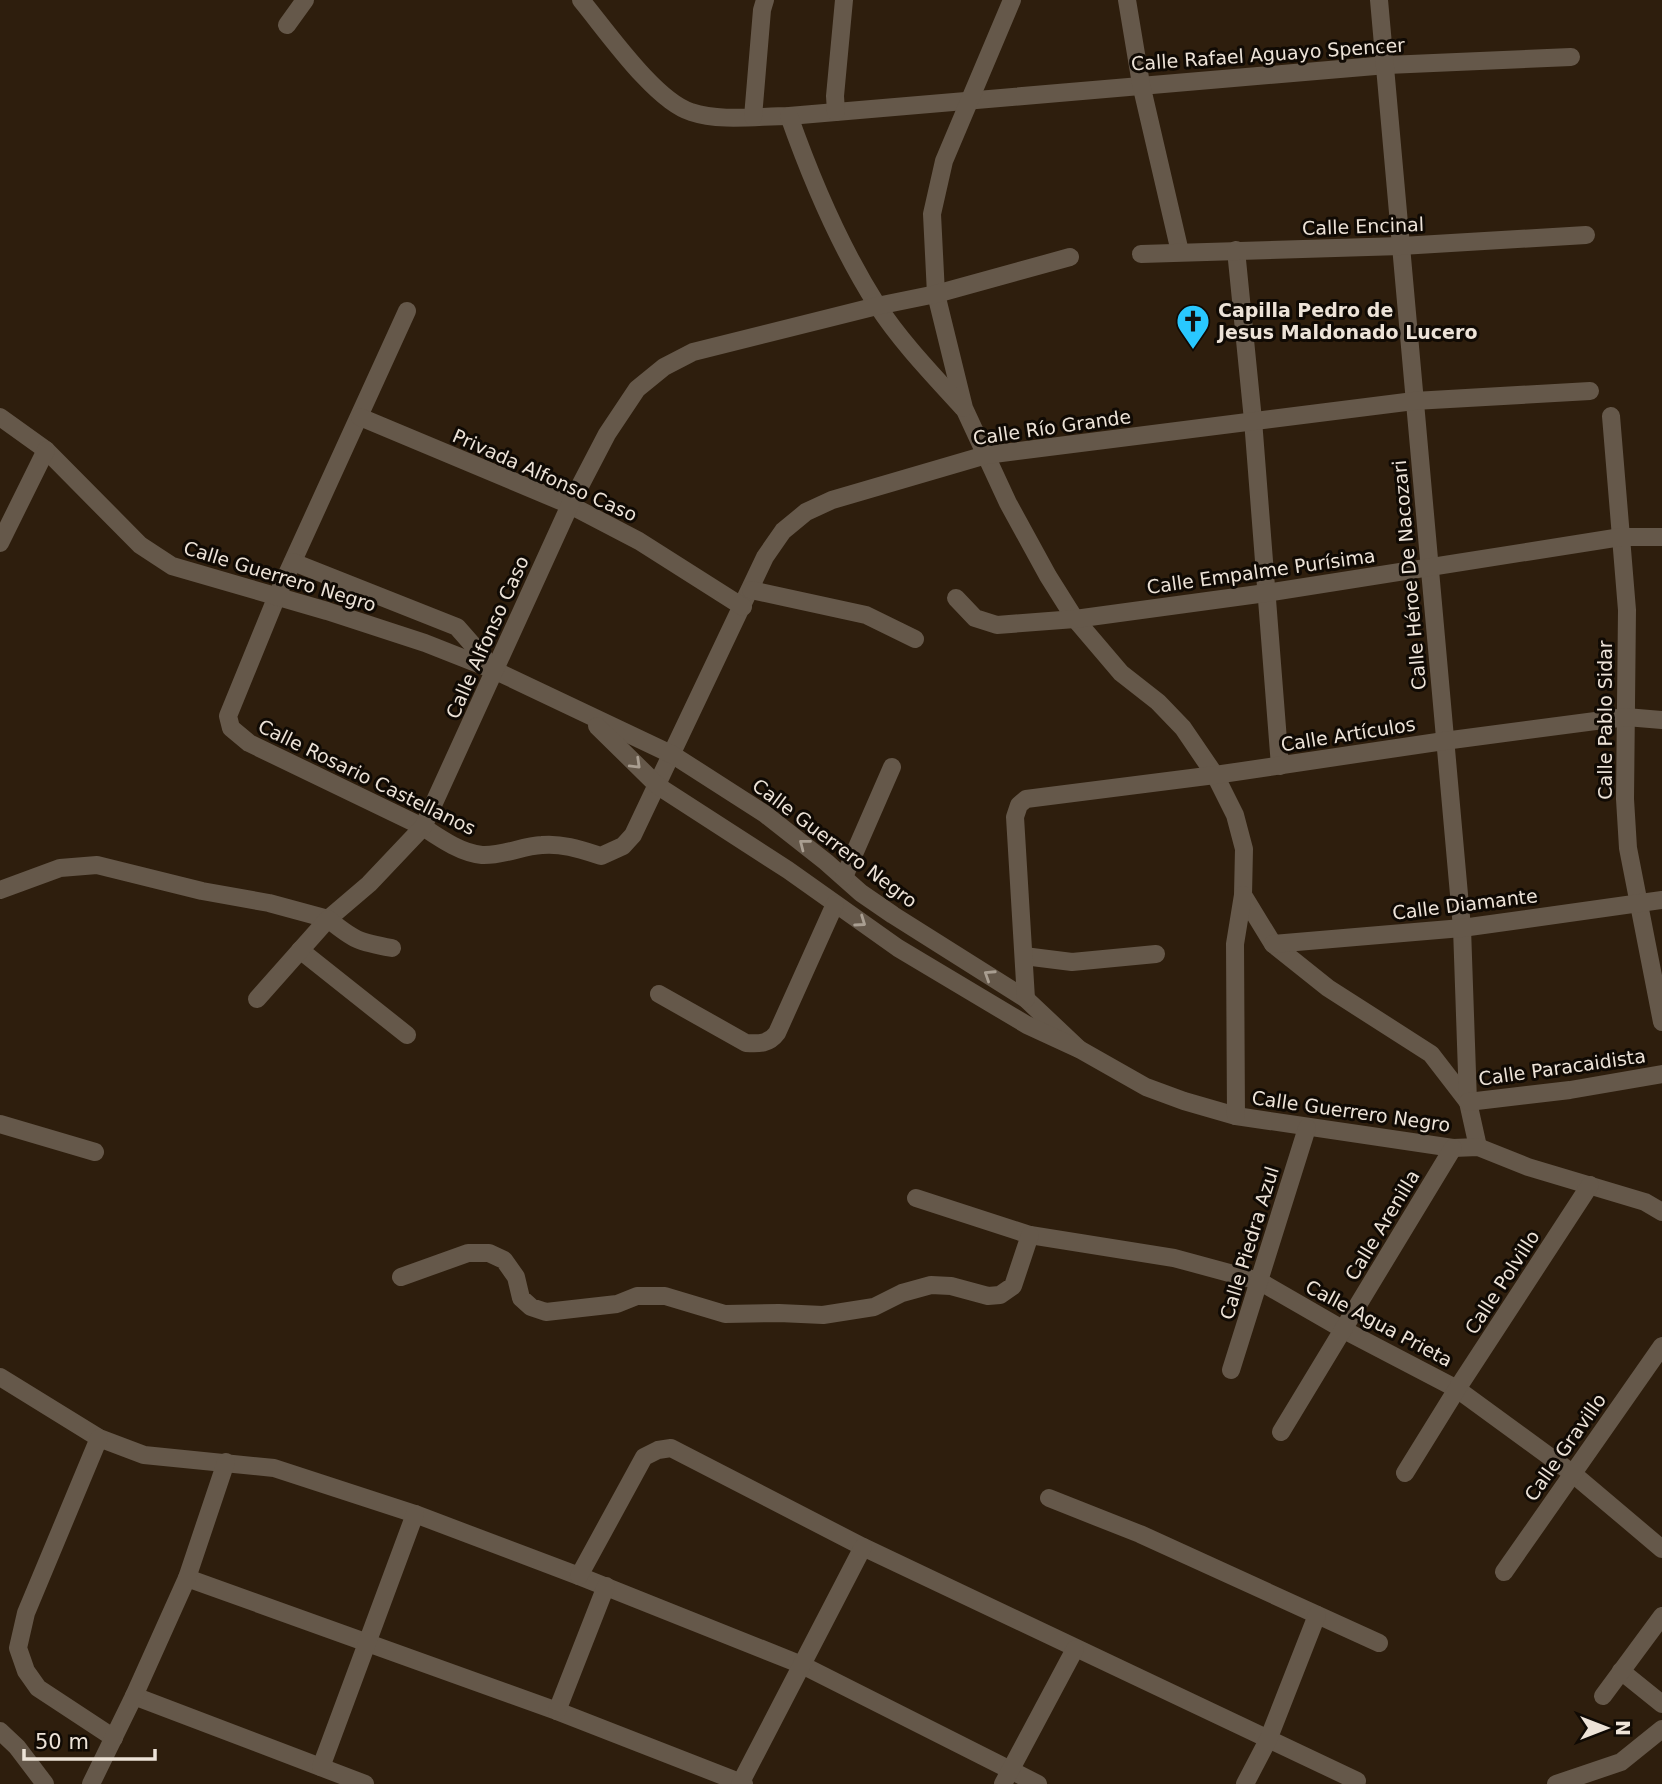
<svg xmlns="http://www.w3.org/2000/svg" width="1662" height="1784" font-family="'DejaVu Sans',sans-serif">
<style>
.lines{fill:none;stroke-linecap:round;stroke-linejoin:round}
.minor{stroke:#65584a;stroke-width:18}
.oneway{stroke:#a99e91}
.labels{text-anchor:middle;stroke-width:6;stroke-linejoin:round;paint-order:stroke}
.street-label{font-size:19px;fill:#ede3d8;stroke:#100a04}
.poi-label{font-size:19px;font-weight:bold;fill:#ede3d8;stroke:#100a04;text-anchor:start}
</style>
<rect width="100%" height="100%" fill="#2e1e0d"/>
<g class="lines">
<g class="minor">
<path d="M581,0C606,30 655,101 691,112C721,122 758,116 789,116L1387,65L1571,57"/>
<polyline points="1012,0 944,161 932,214 936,294 964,408 1008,503 1048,576 1075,619 1121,673 1158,702 1183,728 1215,775 1235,815 1244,849 1243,895 1273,944 1328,988 1431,1054 1468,1102"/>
<polyline points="1127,0 1141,84 1180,252"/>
<polyline points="1379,0 1462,928 1468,1102 1478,1147"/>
<polyline points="287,25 305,0"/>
<polyline points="836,112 835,96 844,0"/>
<path d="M789,116C812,181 840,247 877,305C901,342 933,375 963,408"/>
<polyline points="753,117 762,10 765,0"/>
<polyline points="1236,250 1253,420 1280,766"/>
<polyline points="1141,254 1401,246 1586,235"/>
<path d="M407,311L277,596L228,716L231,728L249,743L423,827C441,839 461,853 482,855C503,856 522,846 542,845C562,843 582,850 601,856L623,846L633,835L765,557L783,531L806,512L832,500L986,455L1414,401L1590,391"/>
<polyline points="1611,416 1627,610 1625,799 1628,848 1662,1022"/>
<polyline points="0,417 46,450 140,545 172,566 327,611 425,643 496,671 673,755 765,814 826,862 861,893 893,915 1026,999 1079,1049"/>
<polyline points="360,417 570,505 639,541 743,607"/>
<polyline points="0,543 46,450"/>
<polyline points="293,562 457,627 493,668"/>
<polyline points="751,590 866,615 915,639"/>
<polyline points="956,598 975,618 997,625 1075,619 1266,593 1621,537 1662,537"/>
<polyline points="597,726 658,786 788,870 898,948 1027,1025 1079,1049 1146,1087 1184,1101 1236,1116 1453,1148 1478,1147 1528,1167 1645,1202 1662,1212"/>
<polyline points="844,877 892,767"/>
<polyline points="0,890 60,868 97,865 202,891 269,903 328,919 369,884 423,827 570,505 607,434 637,389 664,367 693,352 877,306 936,294 1070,257"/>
<polyline points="1273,944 1462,928 1662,900"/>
<polyline points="300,950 407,1035"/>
<polyline points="1024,956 1072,962 1156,954"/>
<path d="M659,994L746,1043C759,1044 769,1044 777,1033L835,904"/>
<path d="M257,999L328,919C354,940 358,942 392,948"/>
<polyline points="1026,999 1015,817 1019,805 1026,799 1215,775 1444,741 1626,717 1662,720"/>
<polyline points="1468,1102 1570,1090 1662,1074"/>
<polyline points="1236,1116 1235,944 1243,895"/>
<polyline points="0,1124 95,1152"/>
<polyline points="916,1198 1030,1235 1174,1258 1259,1281 1344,1330 1457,1389 1572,1473 1662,1549"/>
<polyline points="401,1277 468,1253 489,1253 504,1260 516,1277 521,1298 531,1307 546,1312 617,1304 637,1296 665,1296 725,1314 779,1313 823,1315 874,1307 902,1293 931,1285 951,1286 988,1296 1000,1295 1013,1286 1030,1235"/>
<polyline points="1231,1370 1307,1128"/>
<polyline points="0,1377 99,1438 144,1455 274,1468 415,1514 579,1576 802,1665 1038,1784"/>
<polyline points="1281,1432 1453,1148"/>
<polyline points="99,1438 26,1613 18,1648 26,1671 38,1688 114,1738"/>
<polyline points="1405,1473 1457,1389 1590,1185"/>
<polyline points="1049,1498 1140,1534 1379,1643"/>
<polyline points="1504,1572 1662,1346"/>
<polyline points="579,1576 644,1457 658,1450 671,1448 863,1547 1357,1781"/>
<polyline points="187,1578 557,1711 744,1784"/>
<polyline points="1621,1671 1662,1704"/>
<polyline points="134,1696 365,1784"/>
<polyline points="1603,1696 1662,1616"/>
<polyline points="557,1711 606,1586"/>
<polyline points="0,1731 17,1747 45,1784"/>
<polyline points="321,1767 415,1514"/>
<polyline points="91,1784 134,1696 187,1578 226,1462"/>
<polyline points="740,1784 863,1547"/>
<polyline points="1003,1784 1075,1649"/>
<polyline points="1245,1784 1268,1740 1317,1615"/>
<polyline points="1556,1784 1621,1762 1662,1729"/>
</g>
</g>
<defs><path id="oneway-chevron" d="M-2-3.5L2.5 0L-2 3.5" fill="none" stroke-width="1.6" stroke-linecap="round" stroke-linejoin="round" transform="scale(1.75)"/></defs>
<g class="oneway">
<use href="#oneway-chevron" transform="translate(636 764) rotate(44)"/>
<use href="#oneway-chevron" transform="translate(804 844) rotate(-142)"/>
<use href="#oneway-chevron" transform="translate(861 922) rotate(35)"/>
<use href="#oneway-chevron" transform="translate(989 975) rotate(-147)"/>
</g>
<defs>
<symbol id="church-pin" viewBox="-11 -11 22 30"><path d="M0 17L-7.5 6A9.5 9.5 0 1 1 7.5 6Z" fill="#29c8ff" stroke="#100a04"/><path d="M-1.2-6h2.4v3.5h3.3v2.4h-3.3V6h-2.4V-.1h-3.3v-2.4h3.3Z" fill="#111"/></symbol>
</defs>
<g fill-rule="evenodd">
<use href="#church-pin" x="1174" y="302" width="38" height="52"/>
</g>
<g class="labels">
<g class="street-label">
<text transform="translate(1268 54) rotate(-4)" y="7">Calle Rafael Aguayo Spencer</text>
<text transform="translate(1363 226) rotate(-2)" y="7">Calle Encinal</text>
<text transform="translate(1052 427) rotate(-8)" y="7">Calle Río Grande</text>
<text transform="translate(545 475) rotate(24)" y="7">Privada Alfonso Caso</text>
<text transform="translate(1261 571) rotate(-8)" y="7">Calle Empalme Purísima</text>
<text transform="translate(1409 575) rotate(-95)" y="7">Calle Héroe De Nacozari</text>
<text transform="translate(280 576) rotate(17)" y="7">Calle Guerrero Negro</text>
<text transform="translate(487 637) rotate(-66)" y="7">Calle Alfonso Caso</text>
<text transform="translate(1605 720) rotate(-90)" y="7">Calle Pablo Sidar</text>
<text transform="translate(1348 734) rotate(-9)" y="7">Calle Artículos</text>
<text transform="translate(367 777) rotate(26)" y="7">Calle Rosario Castellanos</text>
<text transform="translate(835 843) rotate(37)" y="7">Calle Guerrero Negro</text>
<text transform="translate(1465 904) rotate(-7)" y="7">Calle Diamante</text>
<text transform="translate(1562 1067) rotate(-8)" y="7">Calle Paracaidista</text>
<text transform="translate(1351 1111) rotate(8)" y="7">Calle Guerrero Negro</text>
<text transform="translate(1382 1225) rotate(-59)" y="7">Calle Arenilla</text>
<text transform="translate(1249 1243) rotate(-73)" y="7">Calle Piedra Azul</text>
<text transform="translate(1502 1282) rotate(-57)" y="7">Calle Polvillo</text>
<text transform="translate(1379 1323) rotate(28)" y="7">Calle Agua Prieta</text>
<text transform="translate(1565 1447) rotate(-55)" y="7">Calle Gravillo</text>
</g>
<g class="poi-label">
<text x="1218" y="317">Capilla Pedro de<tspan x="1218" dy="22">Jesus Maldonado Lucero</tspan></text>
</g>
</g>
<g transform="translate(1606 1728) rotate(90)" stroke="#100a04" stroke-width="5" paint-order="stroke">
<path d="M0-5L12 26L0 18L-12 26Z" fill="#ede3d8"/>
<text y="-10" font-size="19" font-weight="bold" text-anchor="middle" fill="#ede3d8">N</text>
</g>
<path d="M24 1749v10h131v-10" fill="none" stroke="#ede3d8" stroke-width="3.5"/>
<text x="35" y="1749" font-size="21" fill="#ede3d8" stroke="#100a04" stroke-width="5" paint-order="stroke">50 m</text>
</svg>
